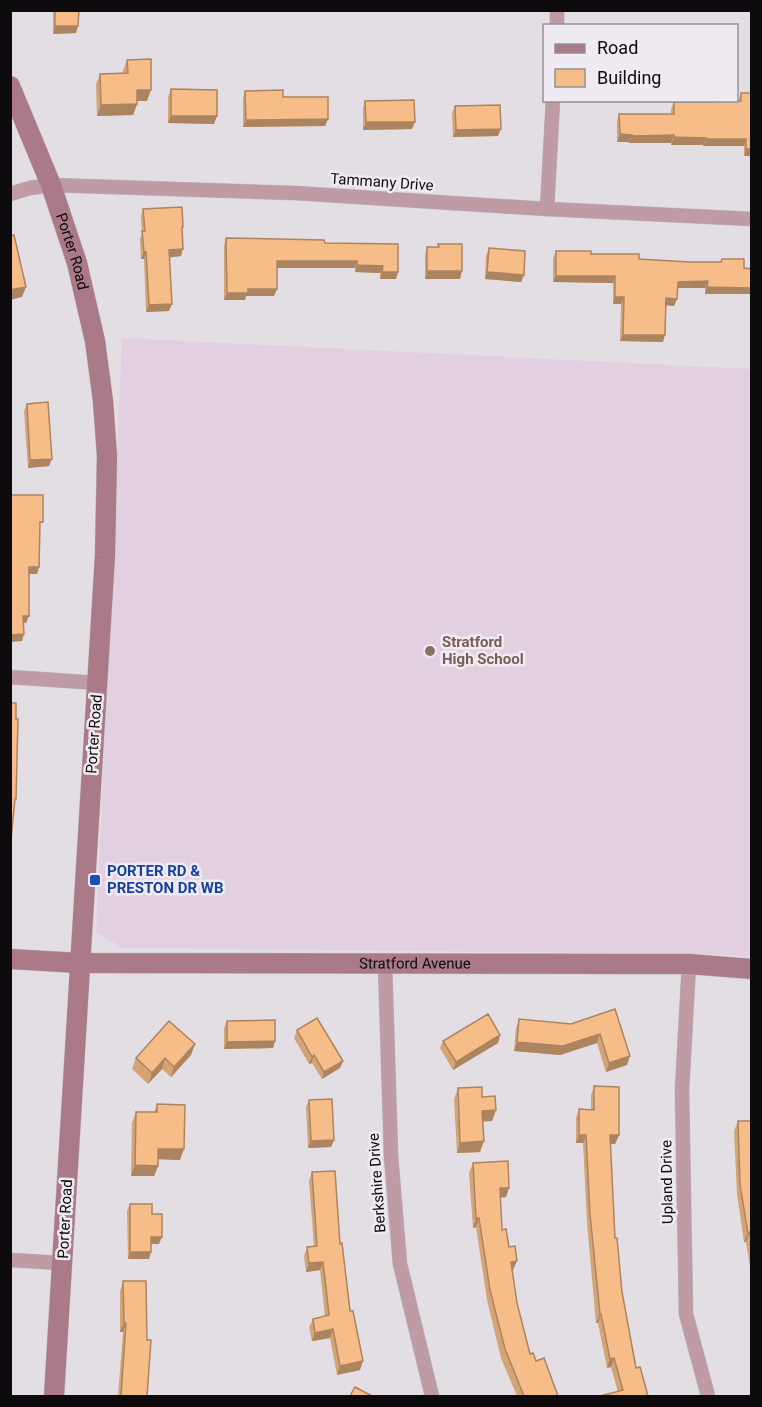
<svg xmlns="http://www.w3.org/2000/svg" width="762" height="1407" font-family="Roboto,sans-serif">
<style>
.education{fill:#e2d0e0}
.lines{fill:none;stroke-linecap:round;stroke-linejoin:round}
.street-casing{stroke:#c1bcc2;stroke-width:15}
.secondary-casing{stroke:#c1bcc2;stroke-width:21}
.street{stroke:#be9ba5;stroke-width:14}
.secondary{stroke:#ab7a88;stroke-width:20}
.wall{fill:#d4a376}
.shaded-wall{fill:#ac8460}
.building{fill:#f6bd89;stroke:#ac8460;stroke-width:1.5}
.education-dot{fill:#8d6e63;stroke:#f0ebf2;stroke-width:2}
.transit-dot{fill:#1a4fb4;stroke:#f0ebf2;stroke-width:2}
.labels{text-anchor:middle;stroke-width:5;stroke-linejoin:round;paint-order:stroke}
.street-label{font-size:15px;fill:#0d0b0d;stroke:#f0ebf2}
.education-label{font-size:15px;font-weight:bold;fill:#785e54;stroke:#f0ebf2;text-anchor:start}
.transit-label{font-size:15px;font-weight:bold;fill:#164399;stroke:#f0ebf2;text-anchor:start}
</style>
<rect width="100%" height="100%" fill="#e3dee4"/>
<polygon class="education" points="122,338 751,369 751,956 704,954 123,948 96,933"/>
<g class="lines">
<defs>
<g id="street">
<polyline points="557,26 557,10"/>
<polyline points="10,194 30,188 51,185 295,193 547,209 752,219"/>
<polyline points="547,209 553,100"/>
<polyline points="10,677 98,683"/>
<polyline points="385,963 391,1156 400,1264 432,1396"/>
<polyline points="689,964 682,1090 686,1314 708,1396"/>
<polyline points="10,1260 62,1263"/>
</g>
<g id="secondary">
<path id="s1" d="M10,86L51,185L77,263L95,341L103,401L107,456L105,555L54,1396"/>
<path id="s2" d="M10,959L79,963L689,964L752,969"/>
</g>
</defs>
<use href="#street" class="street-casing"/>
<use href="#secondary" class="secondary-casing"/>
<use href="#street" class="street"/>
<use href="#secondary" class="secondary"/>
</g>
<g class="wall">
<polygon points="53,10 79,10 76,33 53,34"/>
<polygon points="127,60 147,101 137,101 137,104 133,115 97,116 96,84 100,74 123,73 123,70"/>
<polygon points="171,89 214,124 168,123 168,97"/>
<polygon points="245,91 283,97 328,119 325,126 243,127 243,98"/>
<polygon points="741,93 752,156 744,156 744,146 703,146 703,145 671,145 671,143 629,143 629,142 617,142 617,122 619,114 671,114 671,109 674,102 738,101"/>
<polygon points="365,101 412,129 363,130 363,108"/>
<polygon points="455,106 498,136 453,137 452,113"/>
<polygon points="143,209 182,230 181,256 169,257 169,311 146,312 144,259 141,259 140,239 142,234 141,216"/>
<polygon points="226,238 325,243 398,244 396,279 380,279 380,273 355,272 355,268 277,268 277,289 274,296 246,296 245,300 224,300 224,245"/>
<polygon points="438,244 460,279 425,279 425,255 427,247 437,247"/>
<polygon points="489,248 524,275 521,282 485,279 486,256"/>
<polygon points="556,251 639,259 689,262 720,262 722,259 744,259 705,294 705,288 678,288 674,306 665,305 663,342 620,341 621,304 613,304 613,283 553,282 553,258"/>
<polygon points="27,404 49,466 28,468 24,411"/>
<polygon points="615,1009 627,1065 606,1072 597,1043 560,1055 514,1051 516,1028 519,1019 571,1024"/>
<polygon points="227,1021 275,1041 273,1048 224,1049 224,1028"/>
<polygon points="297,1030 343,1061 340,1068 322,1079 312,1063 309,1064 294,1038"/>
<polygon points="500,1035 498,1043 453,1070 440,1048 443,1041"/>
<polygon points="191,1055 171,1077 162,1069 148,1084 132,1069 136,1058"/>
<polygon points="594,1086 619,1135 615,1144 610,1144 615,1238 622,1292 636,1368 648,1396 618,1392 611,1367 607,1368 598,1323 596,1323 587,1223 583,1143 576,1143 576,1118 579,1109 591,1110 591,1095"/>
<polygon points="458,1088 482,1097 496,1110 492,1121 483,1121 480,1152 457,1153 454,1099"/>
<polygon points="309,1100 334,1140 331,1147 308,1148 306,1107"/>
<polygon points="157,1104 180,1160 158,1159 158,1166 154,1176 131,1176 132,1123 136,1112 154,1112"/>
<polygon points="738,1121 752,1121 752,1279 746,1242 744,1242 737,1194 734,1131"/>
<polygon points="473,1163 509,1188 506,1197 500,1198 502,1230 509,1247 513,1270 512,1271 517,1303 530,1354 536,1361 558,1396 517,1396 501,1358 487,1300 476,1227 473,1228 469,1173"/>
<polygon points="312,1172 340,1244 360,1370 337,1375 330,1338 312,1341 309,1327 313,1319 325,1316 320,1270 306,1272 304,1256 307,1247 314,1247 309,1181"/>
<polygon points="130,1204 152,1214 159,1244 151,1244 151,1252 149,1259 128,1259 127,1211"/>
<polygon points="123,1281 147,1396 118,1396 123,1332 120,1332 120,1291"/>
</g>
<g class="shaded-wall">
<polygon points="55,26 78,26 76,33 53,34"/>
<polygon points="137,90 151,90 147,101 133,101"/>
<polygon points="137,104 133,115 97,116 101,105"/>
<polygon points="171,116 217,116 214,124 168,123"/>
<polygon points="328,119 325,126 243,127 246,120"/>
<polygon points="366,122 415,122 412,129 363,130"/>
<polygon points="501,129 498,136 453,137 456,130"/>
<polygon points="620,134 632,135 629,142 617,142"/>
<polygon points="674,135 671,143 629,143 632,136"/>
<polygon points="674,137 706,138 703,145 671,145"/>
<polygon points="706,139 746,139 744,146 703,146"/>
<polygon points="746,149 752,149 752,156 744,156"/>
<polygon points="183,249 181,256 166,258 169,250"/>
<polygon points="144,252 146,252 144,259 141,259"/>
<polygon points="277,261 357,261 355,268 275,268"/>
<polygon points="357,265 383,266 380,273 355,272"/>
<polygon points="427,271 462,271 460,279 425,279"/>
<polygon points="382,272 398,272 396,279 380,279"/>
<polygon points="487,272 524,275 521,282 485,279"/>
<polygon points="556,276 615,276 613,283 553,282"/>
<polygon points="708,281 705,288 675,288 678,282"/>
<polygon points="26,287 22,297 10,300 10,290"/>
<polygon points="707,287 752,288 752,294 705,294"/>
<polygon points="248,289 277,289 274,296 246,296 245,300 224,300 227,293"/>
<polygon points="615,297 624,297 621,304 613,304"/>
<polygon points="666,298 677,299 674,306 663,305"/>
<polygon points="172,304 169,311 146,312 149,305"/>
<polygon points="623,335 665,335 663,342 620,341"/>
<polygon points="52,459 49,466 28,468 30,460"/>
<polygon points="29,567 39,567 37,574 26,574"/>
<polygon points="23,616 29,616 26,623 21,623"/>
<polygon points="24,634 22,641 10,642 10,635"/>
<polygon points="600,1034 597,1043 560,1055 514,1051 517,1042"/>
<polygon points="500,1035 498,1043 453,1070 456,1062"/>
<polygon points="275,1041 273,1048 224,1049 227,1042"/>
<polygon points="195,1044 191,1055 171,1077 174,1067"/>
<polygon points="314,1055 312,1063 309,1064 312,1057"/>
<polygon points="630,1056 627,1065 606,1072 609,1063"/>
<polygon points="165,1058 162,1069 148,1084 152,1073"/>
<polygon points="343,1061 340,1068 322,1079 324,1072"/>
<polygon points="496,1110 492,1121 478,1122 482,1111"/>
<polygon points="579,1135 586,1135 583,1143 576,1143"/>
<polygon points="610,1135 619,1135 615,1144 606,1144"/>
<polygon points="334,1140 331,1147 308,1148 311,1141"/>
<polygon points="484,1141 480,1152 457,1153 460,1143"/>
<polygon points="158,1149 184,1149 180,1160 154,1159"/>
<polygon points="135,1165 158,1166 154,1176 131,1176"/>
<polygon points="500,1188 509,1188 506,1197 496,1198"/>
<polygon points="476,1218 479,1218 476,1227 473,1228"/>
<polygon points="750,1232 746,1242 744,1242 748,1233"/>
<polygon points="151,1237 162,1237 159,1244 149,1244"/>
<polygon points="130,1252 151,1252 149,1259 128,1259"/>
<polygon points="517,1261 513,1270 508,1271 511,1262"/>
<polygon points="323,1262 320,1270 306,1272 309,1263"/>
<polygon points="600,1314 601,1314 598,1323 596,1323"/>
<polygon points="124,1323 126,1323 123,1332 120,1332"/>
<polygon points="333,1329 330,1338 312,1341 315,1333"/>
<polygon points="614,1358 611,1367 607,1368 610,1359"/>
<polygon points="363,1361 360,1370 337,1375 340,1366"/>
</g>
<g class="building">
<polygon points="55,10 79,10 78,26 55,26"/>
<polygon points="151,59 151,90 137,90 137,104 101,105 100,74 128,73 127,60"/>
<polygon points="171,89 217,90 217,116 171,116"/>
<polygon points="283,90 283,97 328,97 328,119 246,120 245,91"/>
<polygon points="741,93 752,93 752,149 746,149 746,139 706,139 706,138 674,137 674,135 632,136 632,135 620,134 619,114 674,114 674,102 741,101"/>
<polygon points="414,100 415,122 366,122 365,101"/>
<polygon points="500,105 501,129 456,130 455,106"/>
<polygon points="182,207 183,227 182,227 183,249 169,250 172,304 149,305 146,252 144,252 142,231 145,231 143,209"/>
<polygon points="14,235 26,287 10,290 10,236"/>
<polygon points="226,238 324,240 325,243 398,244 398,272 382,272 383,266 357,265 357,261 277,261 277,289 248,289 248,293 227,293"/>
<polygon points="438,244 462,244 462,271 427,271 427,247 439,247"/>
<polygon points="489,248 525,251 524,275 487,272"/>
<polygon points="556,251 591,251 591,254 639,254 639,259 689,262 721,262 722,259 744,259 744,268 752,269 752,288 707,287 708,281 678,282 677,299 666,298 665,335 623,335 624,297 615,297 615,276 556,276"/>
<polygon points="48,402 52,459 30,460 27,404"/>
<polygon points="10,495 43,495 43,522 40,522 39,567 29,567 29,616 23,616 24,634 10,635"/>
<polygon points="10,703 16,703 16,719 18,719 16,799 15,799 10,850"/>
<polygon points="615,1009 630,1056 609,1063 600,1034 563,1046 517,1042 519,1019 571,1024"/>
<polygon points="488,1014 500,1035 456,1062 443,1041"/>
<polygon points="317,1018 343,1061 324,1072 314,1055 312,1057 297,1030"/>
<polygon points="275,1020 275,1041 227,1042 227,1021"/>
<polygon points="169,1021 195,1044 174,1067 165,1058 152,1073 136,1058"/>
<polygon points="594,1086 619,1087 619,1135 610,1135 615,1238 617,1238 622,1292 636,1368 640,1367 648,1396 600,1396 623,1390 614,1358 610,1359 601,1314 600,1314 590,1214 586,1135 579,1135 579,1109 594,1110"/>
<polygon points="482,1087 482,1097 495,1096 496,1110 482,1111 484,1141 460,1143 458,1088"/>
<polygon points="332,1099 334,1140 311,1141 309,1100"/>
<polygon points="157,1104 185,1105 184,1149 158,1149 158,1166 135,1165 136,1112 157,1112"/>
<polygon points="738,1121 752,1121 752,1245 750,1232 748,1233 740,1185"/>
<polygon points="508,1161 509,1188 500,1188 502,1230 506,1229 509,1247 515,1246 517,1261 511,1262 517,1303 530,1354 533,1353 536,1361 544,1358 558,1396 524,1396 505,1349 490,1290 479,1218 476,1218 473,1163"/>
<polygon points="335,1171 340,1244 342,1243 350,1311 353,1311 363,1361 340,1366 333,1329 315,1333 313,1319 329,1315 323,1262 309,1263 307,1247 317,1246 312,1172"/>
<polygon points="130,1204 152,1204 152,1214 162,1214 162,1237 151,1237 151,1252 130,1252"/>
<polygon points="123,1281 146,1281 147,1340 151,1340 147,1396 121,1396 126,1323 124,1323"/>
<polygon points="355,1387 372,1396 350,1396"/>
</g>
<circle class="education-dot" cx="430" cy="651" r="6"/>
<rect class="transit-dot" x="89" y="874" width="12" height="12" rx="3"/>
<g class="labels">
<g class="street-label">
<text transform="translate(382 182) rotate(4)" y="5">Tammany Drive</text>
<text dy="5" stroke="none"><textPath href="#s1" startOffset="177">Porter Road</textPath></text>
<text transform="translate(94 734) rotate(-86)" y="5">Porter Road</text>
<text dy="5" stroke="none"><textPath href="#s2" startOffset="405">Stratford Avenue</textPath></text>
<text transform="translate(667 1182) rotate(-91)" y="5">Upland Drive</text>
<text transform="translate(377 1183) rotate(-94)" y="5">Berkshire Drive</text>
<text transform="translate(65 1219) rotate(-87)" y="5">Porter Road</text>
</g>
<g class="education-label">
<text x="442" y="647">Stratford<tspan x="442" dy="17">High School</tspan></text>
</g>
<g class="transit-label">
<text x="107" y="876">PORTER RD &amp;<tspan x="107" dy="17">PRESTON DR WB</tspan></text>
</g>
</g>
<rect width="762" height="1407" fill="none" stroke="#0d0b0d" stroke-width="24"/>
<rect x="543" y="24" width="195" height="78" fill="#f0ebf2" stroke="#959196" stroke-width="1.5"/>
<rect x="555" y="44" width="30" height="9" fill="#ab7a88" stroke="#959196" stroke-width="1.5"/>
<text x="597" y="54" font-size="18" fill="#0d0b0d">Road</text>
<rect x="555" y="69" width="30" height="18" fill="#f6bd89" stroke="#959196" stroke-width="1.5"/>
<text x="597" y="84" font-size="18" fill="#0d0b0d">Building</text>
</svg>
